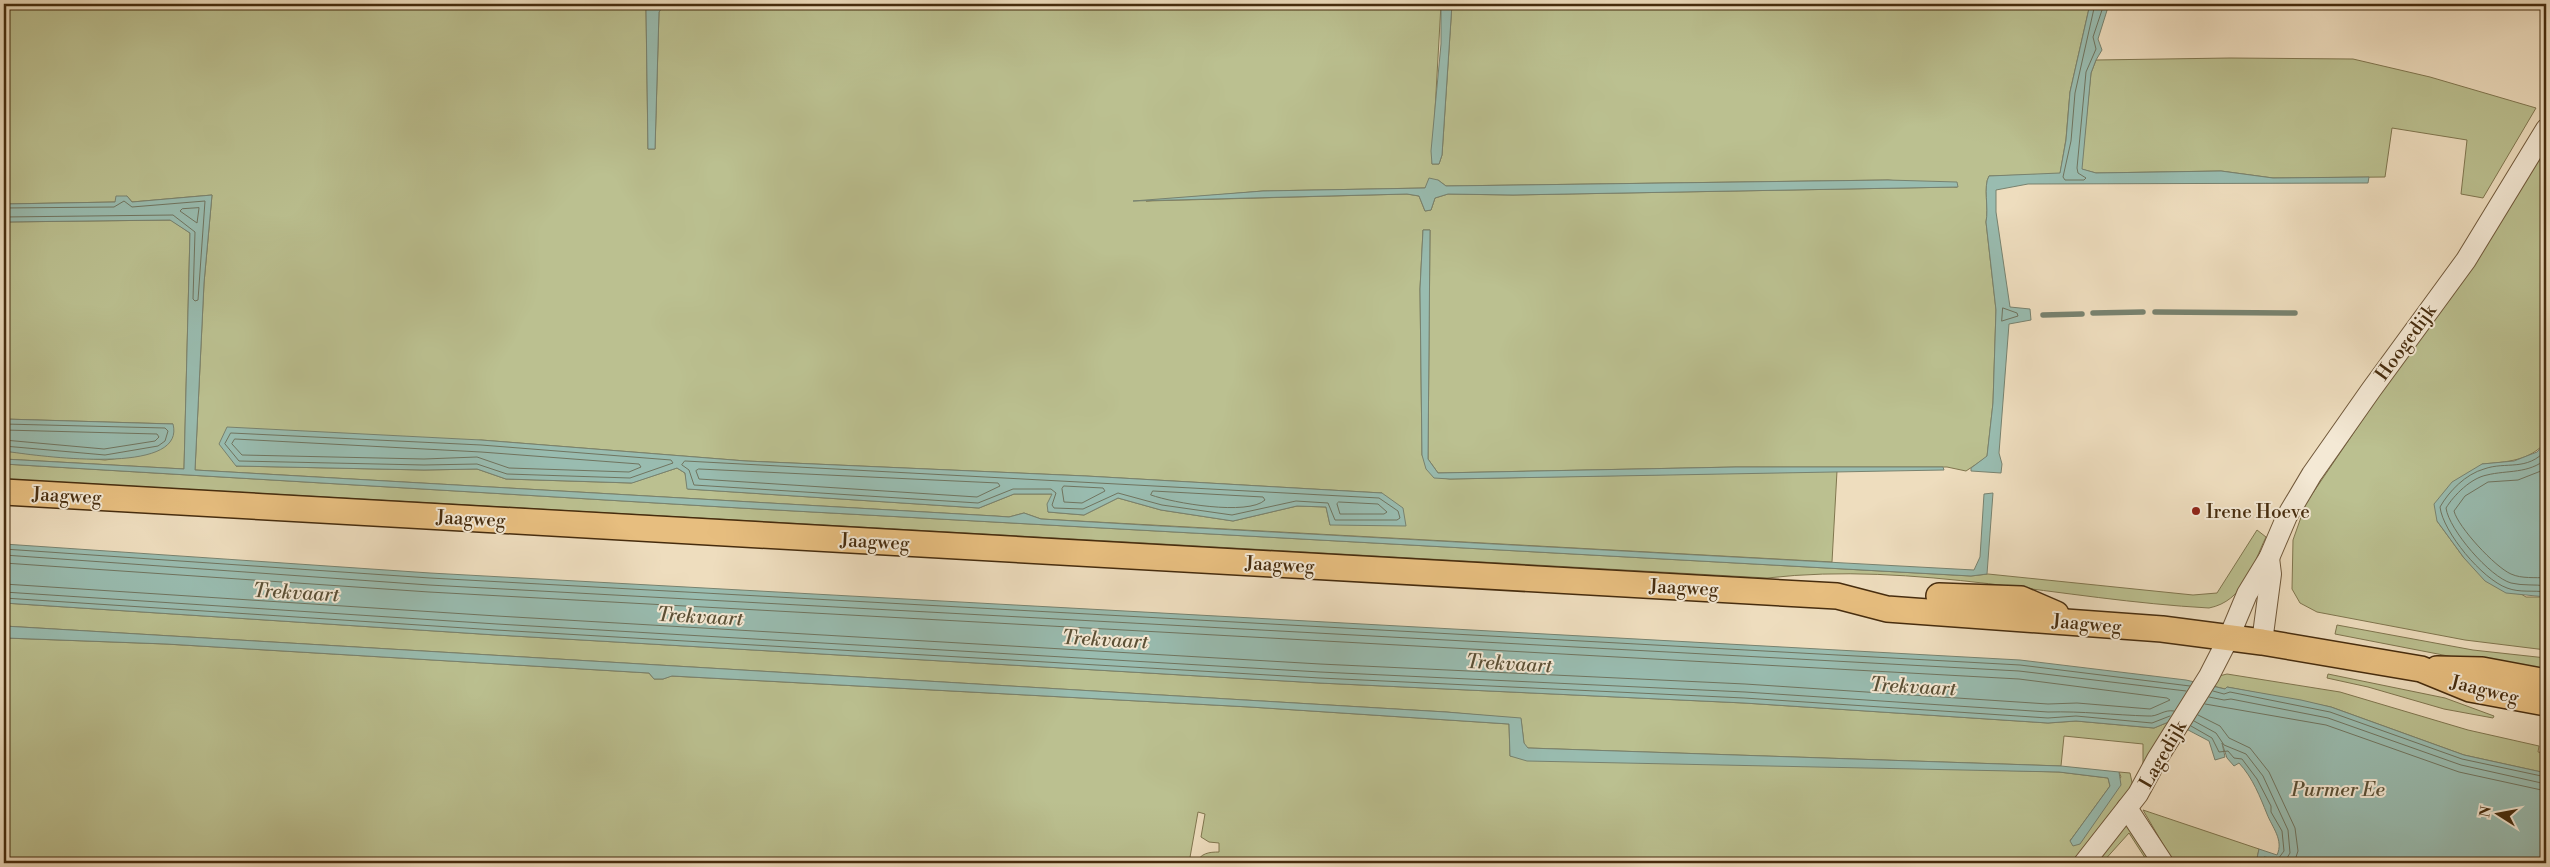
<svg xmlns="http://www.w3.org/2000/svg" width="2550" height="867" font-family="'Libre Bodoni',serif">
<style>
.green{fill:#bbc090;stroke:#80764f;fill-rule:evenodd}
.water{fill:#99bcb0;stroke:#78826f}
.lines{fill:none;stroke-linecap:round;stroke-linejoin:round}
.shore{stroke:#70745f;stroke-width:1}
.stream{stroke:#78826f;stroke-width:5.5}
.minor-casing{stroke:#70583a;stroke-width:22}
.major-casing{stroke:#462c0e;stroke-width:28}
.minor{stroke:#f4e9d5;stroke-width:20}
.major{stroke:#e7be7f;stroke-width:25}
.poi-dot{fill:#8f2418;stroke:#f4e9d5;stroke-width:2}
.labels{text-anchor:middle;stroke-width:4;stroke-linejoin:round;paint-order:stroke}
.street-label{font-size:19px;fill:#462c0e;stroke:#f4e9d5}
.poi-label{font-size:19px;fill:#462c0e;stroke:#f4e9d5;text-anchor:start}
.water-label{font-size:20px;font-style:italic;fill:#5b5036;stroke:#f4e9d5}
</style>
<rect width="100%" height="100%" fill="#eeddbe"/>
<filter id="stains"><feTurbulence type="fractalNoise" baseFrequency=".004" numOctaves="4"/><feColorMatrix values="0 0 0 0 .2 0 0 0 0 .09 0 0 0 0 .02 0 0 0 .5 -.17"/></filter>
<radialGradient id="worn" r=".72"><stop offset=".6" stop-color="#630" stop-opacity="0"/><stop offset="1" stop-color="#630" stop-opacity=".3"/></radialGradient>
<g class="green">
<path d="M127,4L186,7L401,4H642L646,8L648,149H655L659,11L665,4H1441L1432,164H1439L1442,155L1452,4H2090L2070,92L2066,139L2060,174L1989,176C1983,187 1989,208 1986,222L1996,310L1993,403L1987,457L1966,471L1947,467H1736L1438,473L1428,459L1430,230H1423L1420,289L1422,455L1434,477L1450,479L1837,471L1832,562L1041,519L1024,513L1009,517L995,516L195,470L204,283L212,195L132,202L127,196L115,202L4,204V8L127,6ZM1438,180L1446,186L1888,180L1957,187L1513,195L1448,194L1435,198L1431,210L1425,211L1419,196L1407,194L1146,201L1263,191L1425,188ZM481,440L746,461L1086,476L1382,493L1330,525L1326,507L1297,506L1233,521L1161,510L1118,498L1084,515L1048,512L1053,494H1014L979,508L688,489L685,473L677,468L631,483L506,479L477,469L424,470L236,466Z"/>
<polygon points="2230,58 2353,59 2430,77 2536,108 2483,198 2461,194 2467,140 2392,128 2385,177 2273,178 2221,171 2096,173 2081,169 2091,73 2096,60"/>
<path d="M2546,144V442C2529,461 2507,462 2482,464L2437,521L2464,558L2526,597H2546V650L2465,640L2317,612L2300,603L2292,589L2293,540L2306,503L2380,394L2450,299Z"/>
<polygon points="171,220 190,233 184,469 4,459 4,451 105,460 136,456 173,424 4,419 4,222"/>
<path d="M4,464L740,508L1971,576L1988,574L2193,595L2217,593L2257,530L2266,537C2252,566 2244,601 2209,608C2062,600 1915,561 1767,578L4,479Z"/>
<polygon points="4,603 496,635 1319,683 1744,703 2048,723 2076,721 2154,728 2171,721 2143,764 2143,744 2064,736 2061,766 1528,748 1524,744 1521,719 1446,712 4,626"/>
<polygon points="2337,625 2473,650 2546,658 2546,671 2474,661 2335,634"/>
<path d="M5,638L166,644L649,673L654,679H663L671,676L1250,707L1509,724L1510,756L2059,772L2108,778L2110,786L2070,841L2121,777L2119,772L2130,773L2133,787L2075,863H2061L2059,861L2052,863H1196C1201,853 1209,852 1219,852V843L1209,842L1201,837L1205,814L1198,812L1189,863H4Z"/>
<polygon points="2227,674 2340,692 2468,730 2539,746 2538,752 2546,753 2546,773 2464,755 2331,707 2227,687 2225,689 2213,686 2219,676"/>
<polygon points="2328,674 2445,698 2494,716 2493,718 2444,709 2368,687 2327,678"/>
<polygon points="2143,810 2259,849 2256,863 2174,863"/>
<polygon points="2126,826 2130,827 2151,859 2147,861 2129,833 2102,863 2091,863"/>
</g>
<g class="water">
<polygon points="4,4 127,4 127,6 4,8"/>
<polygon points="150,4 401,4 149,6"/>
<polygon points="642,4 665,4 659,12 655,149 648,149 646,9"/>
<polygon points="1441,4 1452,4 1442,155 1439,164 1432,164 1431,151 1441,44"/>
<path d="M2090,4H2109L2098,39L2102,50L2096,60L2091,73L2082,169L2096,173L2221,171L2273,178L2369,177L2368,183L2028,184L1996,190V212L2010,307L2030,309L2031,320L2009,324L1999,453L2002,464L2001,473L1971,471V468L1987,456L1993,403L1996,310L1986,222C1989,208 1983,186 1989,176L2060,173L2066,140L2070,92Z"/>
<polygon points="1429,178 1438,180 1446,186 1888,180 1957,182 1958,187 1513,195 1448,194 1435,198 1431,210 1425,211 1419,196 1407,194 1133,201 1263,191 1425,188"/>
<polygon points="212,195 204,283 195,470 995,516 1009,517 1024,513 1041,519 1161,526 1974,570 1980,557 1984,494 1993,493 1987,574 1971,576 740,508 4,464 4,459 184,469 190,233 170,220 4,222 4,204 115,202 116,196 127,196 132,202"/>
<polygon points="1423,230 1430,230 1428,459 1438,473 1736,467 1943,467 1944,470 1450,479 1434,478 1426,469 1422,455 1420,289"/>
<path d="M4,419L173,424C187,478 31,455 4,451Z"/>
<polygon points="227,427 481,440 746,461 1086,476 1382,493 1403,508 1406,526 1330,525 1326,507 1297,506 1233,521 1161,510 1118,498 1084,515 1048,512 1047,504 1052,494 1014,494 979,508 687,489 685,473 677,468 632,483 506,479 477,469 424,470 236,466 219,444"/>
<polygon points="2546,442 2546,597 2506,593 2485,581 2464,558 2437,521 2434,504 2452,482 2482,464 2514,461 2537,452"/>
<path d="M4,544L430,573L2020,660L2186,680L2225,689L2227,687L2301,700L2331,707L2464,755L2546,773V863H2256L2259,849L2277,855C2284,840 2272,827 2267,814C2260,797 2253,778 2239,763L2234,766L2227,758L2222,743L2225,757L2215,760L2209,741L2171,721L2154,728L2076,721L2048,723L1744,703L1319,683L496,635L4,603Z"/>
<polygon points="4,626 1446,712 1521,718 1524,743 1528,748 2061,766 2119,772 2121,785 2080,844 2073,846 2070,841 2110,786 2108,778 2059,772 1527,761 1510,756 1509,724 1250,707 672,676 663,679 654,679 649,673 166,644 6,638 4,682"/>
</g>
<g class="lines">
<g class="shore">
<polyline points="2095,4 2075,93 2071,141 2063,177 2065,180 2084,180 2086,178 2078,173 2077,168 2086,72 2096,49 2093,37 2104,4"/>
<polyline points="4,208 114,207 124,201 132,207 205,201 198,300 195,301 193,299 195,232 173,215 4,217"/>
<polygon points="199,208 197,223 180,211 182,209"/>
<polygon points="2003,308 2017,313 2018,316 2002,321"/>
<polyline points="4,424 165,428 168,431 165,441 158,446 105,455 4,446"/>
<polyline points="4,430 157,434 159,437 155,441 104,449 4,440"/>
<polygon points="231,433 481,445 671,460 673,463 630,478 507,474 477,464 424,465 239,461 225,444"/>
<polygon points="235,439 481,452 639,464 641,467 629,472 509,468 477,457 424,459 242,455 232,444"/>
<path d="M2546,450C2527,472 2506,461 2484,469C2466,474 2449,491 2440,507C2443,532 2482,579 2507,588C2520,593 2534,590 2546,592"/>
<path d="M2546,459C2529,474 2507,470 2487,475C2471,478 2454,495 2446,508C2449,530 2490,577 2511,583C2523,586 2535,584 2546,586"/>
<polygon points="685,461 1379,498 1398,511 1400,518 1397,520 1335,520 1328,503 1296,501 1232,515 1162,505 1118,493 1083,509 1054,508 1052,505 1056,493 1051,489 1013,489 978,503 694,485 689,470 682,465"/>
<polygon points="699,469 998,483 1000,486 977,497 699,479 696,471"/>
<path d="M2546,469L2518,480L2488,482L2465,496L2454,511C2458,527 2495,567 2511,574C2522,579 2535,577 2546,578"/>
<polygon points="1064,486 1103,488 1105,491 1082,503 1064,502 1062,489"/>
<path d="M1153,491L1263,497L1265,500C1248,516 1173,503 1151,495Z"/>
<polygon points="1339,502 1378,504 1387,512 1384,514 1340,514 1337,504"/>
<polyline points="4,549 430,578 2020,665 2190,686"/>
<polyline points="4,555 429,585 2019,671 2186,691"/>
<polyline points="4,563 429,592 2019,679 2167,698 2170,700 2150,709 2077,703 2048,704 1745,684 1320,664 497,616 4,584"/>
<path d="M4,592L497,624L1320,672L1745,692L2048,712C2082,711 2114,715 2148,716C2158,717 2164,709 2174,711"/>
<polyline points="4,598 496,630 1320,678 1744,698 2048,718 2076,716 2152,723 2170,716"/>
<polyline points="2213,691 2224,694 2230,692 2330,712 2462,759 2546,777"/>
<polyline points="2209,697 2224,700 2231,699 2328,718 2461,765 2546,784"/>
<polyline points="2205,704 2326,725 2459,772 2546,791"/>
<polyline points="2198,715 2220,726 2229,738 2250,748 2269,772 2295,828 2298,851 2294,863"/>
<polyline points="2194,721 2216,733 2224,745 2246,754 2263,776 2288,830 2290,853 2284,863"/>
<polyline points="2191,726 2212,738 2219,752 2228,751 2234,758 2242,759 2257,779 2271,806 2271,812 2282,831 2284,851 2278,859 2264,857 2262,863"/>
</g>
<g class="stream">
<polyline points="2155,312 2295,313"/>
<polyline points="2093,313 2143,312"/>
<polyline points="2043,315 2082,314"/>
</g>
<defs>
<g id="minor">
<polyline points="2262,642 2271,574 2269,558"/>
<polyline points="2127,808 2163,863"/>
<polyline points="2084,863 2138,794 2157,759 2209,676 2229,637 2247,594 2269,558 2287,516 2312,474 2371,390 2466,260 2546,129"/>
</g>
<g id="major">
<polyline points="4,492 1837,596 1887,609 2162,629 2262,642 2421,669 2470,689 2546,703"/>
<polyline points="1939,596 2021,599 2056,614"/>
<polyline points="2437,669 2482,670 2546,682"/>
</g>
</defs>
<use href="#minor" class="minor-casing"/>
<use href="#major" class="major-casing"/>
<use href="#minor" class="minor"/>
<use href="#major" class="major"/>
</g>
<circle class="poi-dot" cx="2196" cy="511" r="5"/>
<g class="labels">
<g class="street-label">
<text transform="translate(2405 342) rotate(-54)" y="7">Hoogedijk</text>
<text transform="translate(67 495) rotate(3)" y="7">Jaagweg</text>
<text transform="translate(471 518) rotate(3)" y="7">Jaagweg</text>
<text transform="translate(875 541) rotate(3)" y="7">Jaagweg</text>
<text transform="translate(1280 564) rotate(3)" y="7">Jaagweg</text>
<text transform="translate(1684 587) rotate(3)" y="7">Jaagweg</text>
<text transform="translate(2087 623) rotate(5)" y="7">Jaagweg</text>
<text transform="translate(2485 689) rotate(14)" y="7">Jaagweg</text>
<text transform="translate(2162 754) rotate(-60)" y="7">Lagedijk</text>
</g>
<g class="poi-label">
<text x="2206" y="518">Irene Hoeve</text>
</g>
<g class="water-label">
<text transform="translate(296 592) rotate(3)" y="7">Trekvaart</text>
<text transform="translate(700 616) rotate(3)" y="7">Trekvaart</text>
<text transform="translate(1105 639) rotate(3)" y="7">Trekvaart</text>
<text transform="translate(1509 663) rotate(3)" y="7">Trekvaart</text>
<text transform="translate(1913 686) rotate(3)" y="7">Trekvaart</text>
<text x="2338" y="796">Purmer Ee</text>
</g>
</g>
<rect width="2550" height="867" fill="none" stroke="#eeddbe" stroke-width="20"/>
<rect x="5" y="5" width="2540" height="857" fill="none" stroke="#462c0e" stroke-width="2.5"/>
<rect x="10" y="10" width="2530" height="847" fill="none" stroke="#462c0e"/>
<g transform="translate(2498 814) rotate(281)" stroke="#f4e9d5" stroke-width="4" paint-order="stroke">
<path d="M0-4L9 19L0 12L-9 19Z" fill="#462c0e"/>
<text y="-8" font-size="14" font-weight="bold" text-anchor="middle" fill="#462c0e">N</text>
</g>
<rect width="100%" height="100%" filter="url(#stains)"/>
<rect width="100%" height="100%" fill="url(#worn)"/>
</svg>
